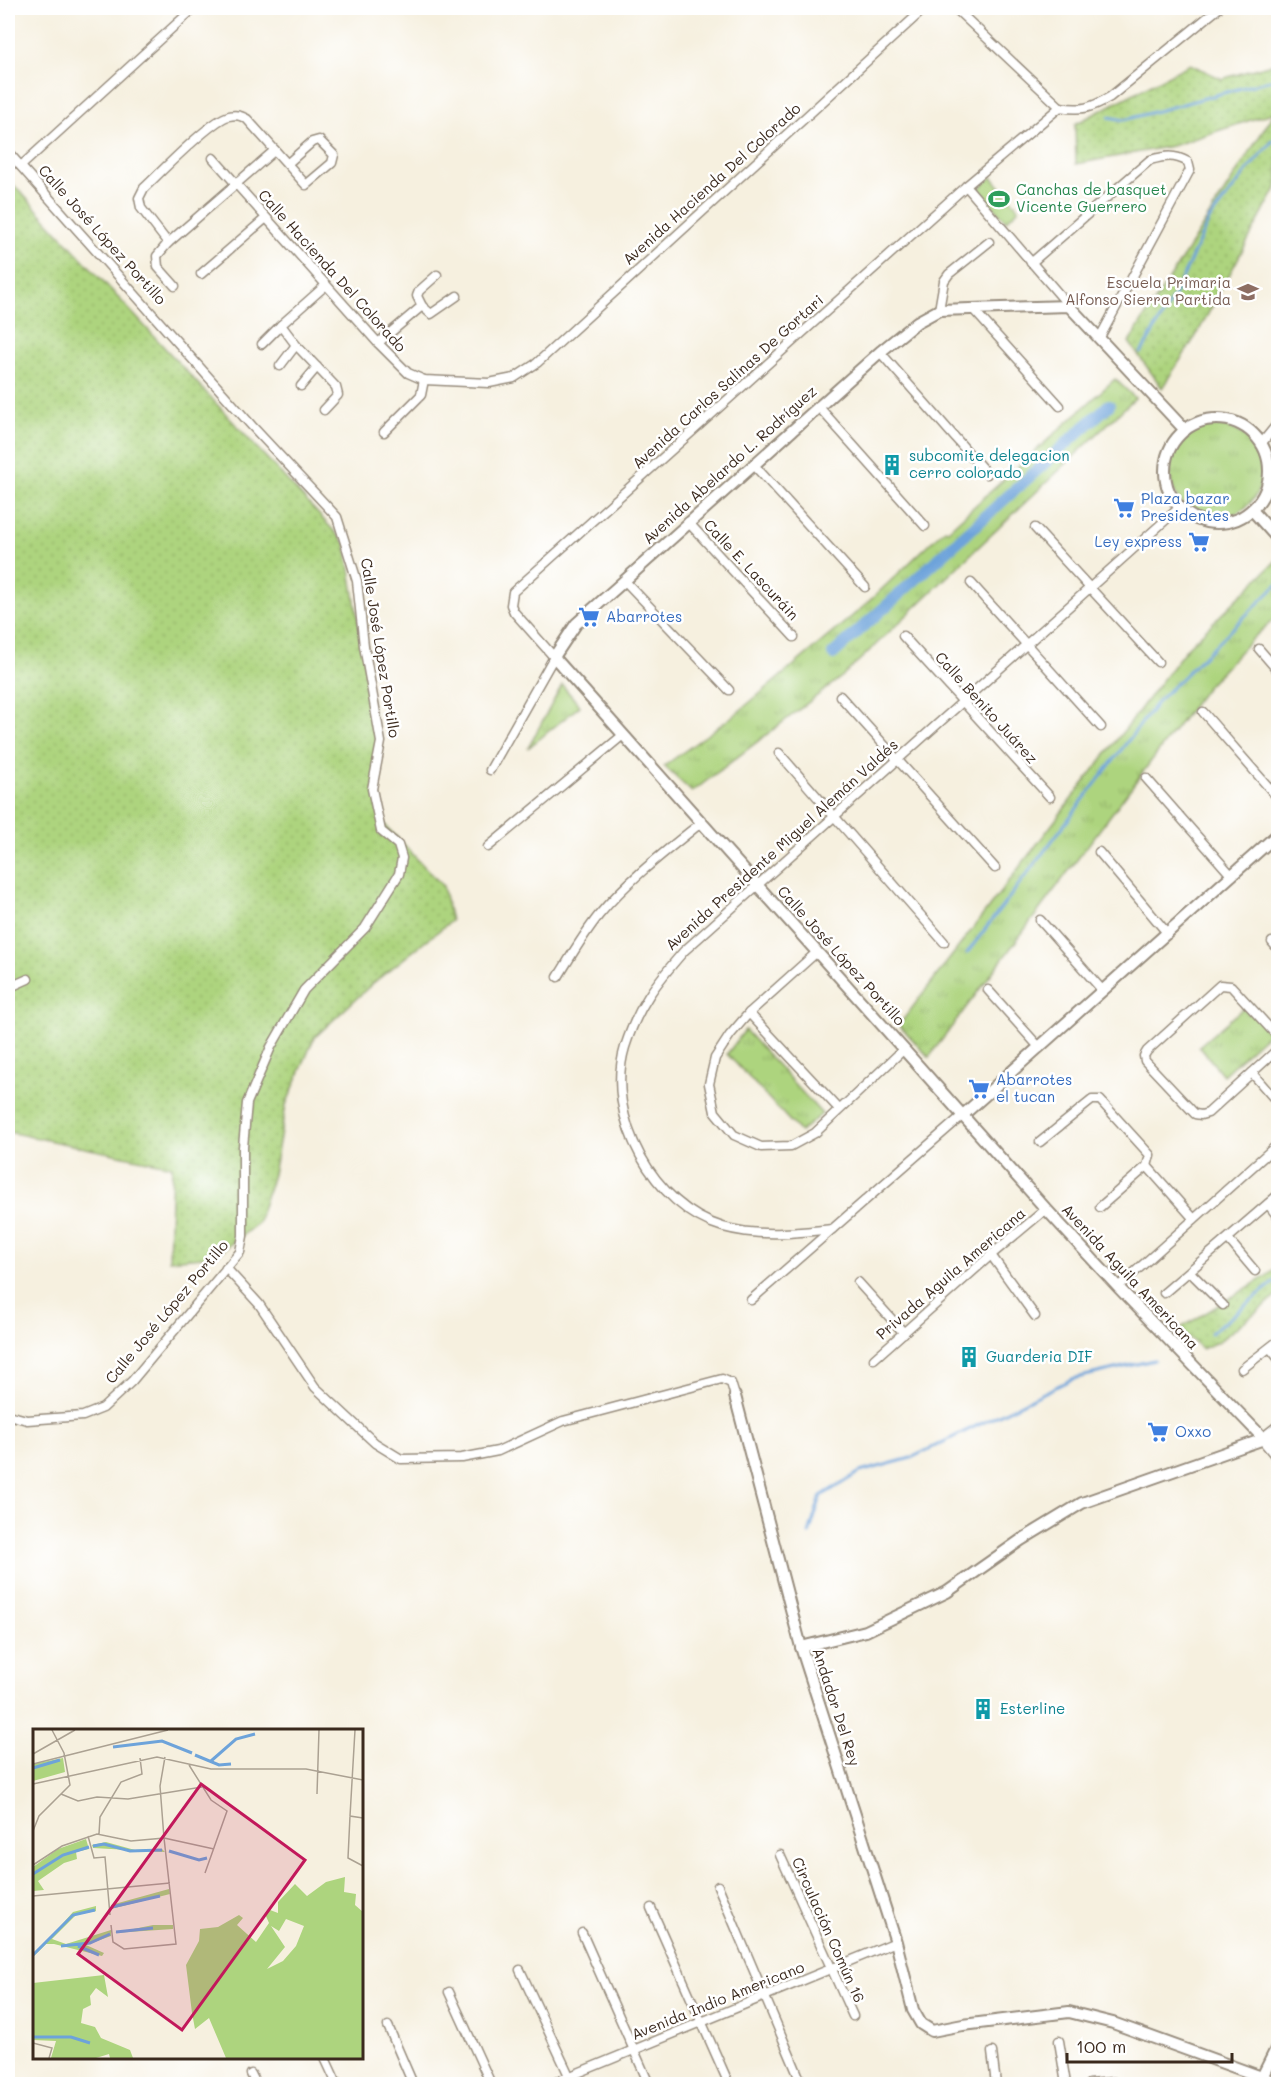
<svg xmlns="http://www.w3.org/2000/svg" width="1286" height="2092" font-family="Mali,sans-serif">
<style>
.grass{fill:url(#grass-dots);stroke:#747f4e;stroke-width:1.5}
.park{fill:url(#park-tufts);stroke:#747f4e;stroke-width:1.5}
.pitch{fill:#add47e;stroke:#747f4e;stroke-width:1.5}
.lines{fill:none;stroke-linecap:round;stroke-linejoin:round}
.stream{stroke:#6da3da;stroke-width:3}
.canal{stroke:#6da3da;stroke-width:12}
.minor-casing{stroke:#988d7e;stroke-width:11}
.tertiary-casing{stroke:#988d7e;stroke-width:14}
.secondary-casing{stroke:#988d7e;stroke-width:15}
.minor{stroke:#fff;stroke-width:8}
.tertiary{stroke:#fff;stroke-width:10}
.secondary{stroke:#fff;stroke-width:12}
.labels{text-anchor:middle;stroke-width:5;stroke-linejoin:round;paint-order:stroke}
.street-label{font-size:15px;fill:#3b2a1e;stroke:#fff}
.leisure-label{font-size:15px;fill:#27864d;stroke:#fff;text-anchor:start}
.education-label{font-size:15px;fill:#785e54;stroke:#fff;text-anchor:end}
.culture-label{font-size:15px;fill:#0d838f;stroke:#fff;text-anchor:start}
.shop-label{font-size:15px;fill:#366cbe;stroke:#fff;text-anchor:start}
.inset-river{fill:none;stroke:#6da3da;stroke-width:3}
.inset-road{fill:none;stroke:#aba192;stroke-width:1.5}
.view{fill:#c2185b;fill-opacity:0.15;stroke:#c2185b;stroke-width:3}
.inset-edge{fill:none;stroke:#3b2a1e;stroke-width:3}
</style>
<defs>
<pattern id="grass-dots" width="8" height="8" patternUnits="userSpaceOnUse" patternTransform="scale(1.5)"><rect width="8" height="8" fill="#add47e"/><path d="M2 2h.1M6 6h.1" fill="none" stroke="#96b66c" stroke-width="1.8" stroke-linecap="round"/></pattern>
<pattern id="park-tufts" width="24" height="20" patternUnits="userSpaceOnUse" patternTransform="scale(1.5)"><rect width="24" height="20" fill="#add47e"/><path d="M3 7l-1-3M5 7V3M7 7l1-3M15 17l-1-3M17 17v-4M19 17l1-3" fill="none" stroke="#96b66c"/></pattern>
</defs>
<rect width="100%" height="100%" fill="#fff"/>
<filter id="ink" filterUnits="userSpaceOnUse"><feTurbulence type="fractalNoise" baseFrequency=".0167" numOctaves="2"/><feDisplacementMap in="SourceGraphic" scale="12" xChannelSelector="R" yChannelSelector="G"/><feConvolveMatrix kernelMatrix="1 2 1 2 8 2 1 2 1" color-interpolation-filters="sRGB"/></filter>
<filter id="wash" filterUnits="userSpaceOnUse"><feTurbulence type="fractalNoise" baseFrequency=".008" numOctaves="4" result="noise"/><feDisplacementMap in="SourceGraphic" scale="24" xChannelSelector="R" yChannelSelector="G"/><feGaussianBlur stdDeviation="1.35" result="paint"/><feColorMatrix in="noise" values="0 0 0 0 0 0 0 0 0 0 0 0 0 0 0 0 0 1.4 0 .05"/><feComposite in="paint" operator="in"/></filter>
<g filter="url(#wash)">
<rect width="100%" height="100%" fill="#f6f0df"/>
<g class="grass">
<polygon points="1278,62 1278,185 1196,336 1162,388 1129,342 1275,112 1172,146 1076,164 1075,124 1190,64 1222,79"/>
<polygon points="8,182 18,189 346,544 378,745 381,821 443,886 451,921 372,984 314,1038 286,1105 273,1174 258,1223 215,1256 169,1260 172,1166 8,1132"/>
<polygon points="1278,1267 1278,1295 1219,1341 1202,1349 1179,1329 1265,1277"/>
</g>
<g class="park">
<polygon points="1115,379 1135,398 844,675 692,792 664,766 737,713 863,607 945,529 948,530"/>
<circle cx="1216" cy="472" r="46"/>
<polygon points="1277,560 1278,562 1278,616 1252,639 1206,688 929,1057 899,1025 1186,649"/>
<polygon points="562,685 580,706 528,748"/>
<polygon points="1248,1004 1271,1031 1223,1075 1199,1046"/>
<polygon points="745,1030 822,1114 800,1132 727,1054"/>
</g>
<polygon class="pitch" points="992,177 1019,209 1006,221 978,189"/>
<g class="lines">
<g class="stream">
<polyline points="1109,117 1124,120 1278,78"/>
<polyline points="1141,353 1174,296 1209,220 1250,167 1278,135"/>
<polyline points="967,953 1159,700 1278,584"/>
<polyline points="1211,1333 1278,1279"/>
<polyline points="809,1534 821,1496 860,1472 911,1458 1072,1379 1154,1360"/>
</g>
<polyline class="canal" points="833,654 1109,405"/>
</g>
</g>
<g filter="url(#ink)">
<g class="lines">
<defs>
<g id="minor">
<polyline points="955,8 1060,107"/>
<polyline points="8,152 252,426 337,517 357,581 364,646 381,742 372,789 381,831 398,845 402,858 399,874 365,928 304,990 271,1047 247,1103 243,1147 243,1236 240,1252 132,1381 103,1408 83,1416 27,1420 8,1415"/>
<polyline points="213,158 378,343 408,373 424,380 489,383 514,378 537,363 925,8"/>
<polyline points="21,166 194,8"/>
<polyline points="966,186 1069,306"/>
<path d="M168,243L141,208L139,198L144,188C160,173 211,120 229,116C237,114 241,116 247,119L306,185L332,163L334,155L319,140L312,142L287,164"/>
<path d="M1031,263L1150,160C1165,156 1174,154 1188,162L1190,170L1099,339"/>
<polyline points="201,274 266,218"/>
<polyline points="437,275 419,291 417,296 422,306 431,314 457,296"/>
<polyline points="175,286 158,267 157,256 168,243 275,150"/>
<polyline points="972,308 1060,406"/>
<polyline points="939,310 944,281 949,274 989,242"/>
<polyline points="378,343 422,306"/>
<polyline points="262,344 281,325"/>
<polyline points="880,352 987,474"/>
<polyline points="280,366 296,345"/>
<polyline points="301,386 317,367"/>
<polyline points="818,406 925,526"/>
<polyline points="324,410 338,395 336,387 296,345 281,325 326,285"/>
<polyline points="384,432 421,395 424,380"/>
<polyline points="1261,444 1278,423"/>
<polyline points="753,464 865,587"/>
<polyline points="688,522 794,637"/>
<polyline points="1035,528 1158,662"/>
<polyline points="624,580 729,690"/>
<polyline points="971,583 1101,727"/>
<polyline points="903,636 1050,797"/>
<polyline points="1259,649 1278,671"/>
<polyline points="840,696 995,868"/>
<polyline points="1203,712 1278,798"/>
<polyline points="779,753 944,942"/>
<path d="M490,770L554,657L514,612L511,605L513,592L966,186L1060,107C1082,111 1091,108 1110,97L1219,8"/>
<polyline points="1146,778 1232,876"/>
<polyline points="488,847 623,735"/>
<polyline points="1099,852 1168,934"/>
<polyline points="1040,920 1103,991"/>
<polyline points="1272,942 1278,949"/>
<polyline points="817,952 749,1013 730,1035 715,1058 709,1084 715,1112 734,1135 761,1147 791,1146 815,1133 904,1049"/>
<path d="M558,977C571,956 583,935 599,915C628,880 666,851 702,822"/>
<polyline points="8,988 28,979"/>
<polyline points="988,990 1040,1048"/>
<polyline points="749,1013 839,1109"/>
<polyline points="1278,1042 1278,1037 1231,986 1220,985 1147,1051 1144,1056 1145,1061 1195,1114 1201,1115 1208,1113 1277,1050 1278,1044"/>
<polyline points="1252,1073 1278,1103"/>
<polyline points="1040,1142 1092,1100 1100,1100 1150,1155 1147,1166 1100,1207"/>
<polyline points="1147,1166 1194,1219"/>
<polyline points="1268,1204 1278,1217"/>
<path d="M832,1229C796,1233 759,1237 723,1227C654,1207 604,1116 625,1047C638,1006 656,983 684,951L1179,508"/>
<polyline points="1228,1239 1255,1271"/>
<polyline points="991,1255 1035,1316"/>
<polyline points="226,1268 259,1304 315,1387 375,1443 401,1459 462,1458 498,1451 563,1421 722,1379 731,1383 735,1396"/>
<polyline points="1190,1272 1223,1305"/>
<polyline points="858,1282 904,1333"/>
<polyline points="1118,1287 1278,1144"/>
<polyline points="1164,1293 1278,1195"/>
<polyline points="751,1300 963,1115"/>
<polyline points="1270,1348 1278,1358"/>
<polyline points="874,1359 991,1255 1046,1209"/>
<polyline points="1242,1369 1278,1341"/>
<polyline points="780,1855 853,2016"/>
<polyline points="718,1886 799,2077"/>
<polyline points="651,1908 729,2084"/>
<polyline points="582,1933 649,2084"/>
<polyline points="520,1970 573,2084"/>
<polyline points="449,1992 491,2084"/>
<polyline points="388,2026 413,2084"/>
<polyline points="1059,2041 1066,2084"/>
<polyline points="992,2052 996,2084"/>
<polyline points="325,2058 337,2084"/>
<polyline points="251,2074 256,2084"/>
<polyline points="551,2084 896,1942"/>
<polyline points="1089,2084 1113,2082 1124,2084"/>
</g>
<g id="tertiary">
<circle cx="1217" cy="471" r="52"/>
<polyline points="1252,510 1278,539"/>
<polyline points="963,1115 1278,834"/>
<polyline points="735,1396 801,1647 896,1942 913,2010 921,2024 932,2031 963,2025 1069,2012 1113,2023 1278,2083"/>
<polyline points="801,1647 866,1631 947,1592 1021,1540 1082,1503 1264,1439 1118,1287 1046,1209 554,657 576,624 880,352 917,322 939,310 1069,306 1185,430"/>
<polyline points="1262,2077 1278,2045"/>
</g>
<polyline id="secondary" points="1278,1428 1264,1439 1278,1456"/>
</defs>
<use href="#minor" class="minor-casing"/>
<use href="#tertiary" class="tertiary-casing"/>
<use href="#secondary" class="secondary-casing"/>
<use href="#minor" class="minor"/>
<use href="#tertiary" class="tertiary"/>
<use href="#secondary" class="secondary"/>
</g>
</g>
<defs>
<symbol id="stadium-bare" viewBox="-9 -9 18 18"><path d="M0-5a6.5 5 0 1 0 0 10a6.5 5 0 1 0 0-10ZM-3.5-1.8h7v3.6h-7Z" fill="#2e9e5b" stroke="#fff" stroke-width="2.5" paint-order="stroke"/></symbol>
<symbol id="school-bare" viewBox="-9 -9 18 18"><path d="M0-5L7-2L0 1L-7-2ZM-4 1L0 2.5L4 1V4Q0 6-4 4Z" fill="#8d6e63" stroke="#fff" stroke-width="2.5" paint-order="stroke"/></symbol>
<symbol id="building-bare" viewBox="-9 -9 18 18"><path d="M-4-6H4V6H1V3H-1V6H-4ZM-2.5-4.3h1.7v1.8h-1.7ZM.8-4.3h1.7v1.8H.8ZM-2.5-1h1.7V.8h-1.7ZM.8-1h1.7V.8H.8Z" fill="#0f9aa8" stroke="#fff" stroke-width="2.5" paint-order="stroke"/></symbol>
<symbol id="supermarket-bare" viewBox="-9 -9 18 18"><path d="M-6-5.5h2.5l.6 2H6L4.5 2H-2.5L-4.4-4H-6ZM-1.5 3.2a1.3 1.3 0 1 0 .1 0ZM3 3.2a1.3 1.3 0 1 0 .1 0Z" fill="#3f7fe0" stroke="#fff" stroke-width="2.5" paint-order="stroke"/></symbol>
</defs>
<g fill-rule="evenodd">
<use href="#stadium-bare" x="984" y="184" width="30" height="30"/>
<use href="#school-bare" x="1233" y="277" width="30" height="30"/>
<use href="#building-bare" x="877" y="450" width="30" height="30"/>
<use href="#supermarket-bare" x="1109" y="493" width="30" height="30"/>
<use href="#supermarket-bare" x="1184" y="527" width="30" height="30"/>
<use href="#supermarket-bare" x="574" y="602" width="30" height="30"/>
<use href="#supermarket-bare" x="964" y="1074" width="30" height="30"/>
<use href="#building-bare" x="954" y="1342" width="30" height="30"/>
<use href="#supermarket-bare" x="1143" y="1417" width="30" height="30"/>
<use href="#building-bare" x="968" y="1694" width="30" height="30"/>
</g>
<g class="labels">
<g class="street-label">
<text transform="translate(712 184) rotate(-42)" y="5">Avenida Hacienda Del Colorado</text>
<text transform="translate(102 235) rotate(48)" y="5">Calle José López Portillo</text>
<text transform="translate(332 271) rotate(48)" y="5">Calle Hacienda Del Colorado</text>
<text transform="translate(728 382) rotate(-42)" y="5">Avenida Carlos Salinas De Gortari</text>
<text transform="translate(730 465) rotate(-42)" y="5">Avenida Abelardo L. Rodríguez</text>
<text transform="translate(751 570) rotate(47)" y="5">Calle E. Lascuráin</text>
<text transform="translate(380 648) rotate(81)" y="5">Calle José López Portillo</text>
<text transform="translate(986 708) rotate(48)" y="5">Calle Benito Juárez</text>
<text transform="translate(782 845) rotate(-42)" y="5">Avenida Presidente Miguel Alemán Valdés</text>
<text transform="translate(841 956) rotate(48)" y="5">Calle José López Portillo</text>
<text transform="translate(951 1274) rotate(-41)" y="5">Privada Aguila Americana</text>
<text transform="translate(1130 1277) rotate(47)" y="5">Avenida Aguila Americana</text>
<text transform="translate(167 1312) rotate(-50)" y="5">Calle José López Portillo</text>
<text transform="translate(836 1707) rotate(72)" y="5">Andador Del Rey</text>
<text transform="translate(828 1930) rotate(66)" y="5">Circulación Común 16</text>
<text transform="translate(718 2001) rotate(-22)" y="5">Avenida Indio Americano</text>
</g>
<g class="leisure-label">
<text x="1016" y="195">Canchas de basquet<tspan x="1016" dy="17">Vicente Guerrero</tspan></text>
</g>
<g class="education-label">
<text x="1231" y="288">Escuela Primaria<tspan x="1231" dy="17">Alfonso Sierra Partida</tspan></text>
</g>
<g class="culture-label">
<text x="909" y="461">subcomite delegacion<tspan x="909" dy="17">cerro colorado</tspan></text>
<text x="986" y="1362">Guarderia DIF</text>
<text x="1000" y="1714">Esterline</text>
</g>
<g class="shop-label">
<text x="1141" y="504">Plaza bazar<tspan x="1141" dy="17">Presidentes</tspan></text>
<text x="1182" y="547" text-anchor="end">Ley express</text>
<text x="606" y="622">Abarrotes</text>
<text x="996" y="1085">Abarrotes<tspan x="996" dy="17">el tucan</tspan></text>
<text x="1175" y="1437">Oxxo</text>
</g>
</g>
<g transform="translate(33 1729)">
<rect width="330" height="330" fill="#f6f0df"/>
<path d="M30,29L32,43L0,52V35ZM53,110L56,120L43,123L44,130L31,134L5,152L11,161L0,162V138L25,120ZM73,113L102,121L129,120L132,123L60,119L59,116ZM312,148L311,163L323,165L322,176L330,183V329H193L176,289L162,300L159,284L153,236L166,212L167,200L185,198L206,186L210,189L204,196L223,213L236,194L232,185L237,181L245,184V173L262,155L274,167L293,153ZM253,190L271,197L263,217L250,232L234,240L252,218L238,197L246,202ZM63,177V182L43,186L19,210L33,215L78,201V207L53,216L71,224L69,227L21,215H13L0,228L40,183ZM71,246L75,268L63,259L57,267L58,276L50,280L48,294L62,298L68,309L97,321L100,329H77L76,325L63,329H18L23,312L0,311V254Z" fill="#add47e" fill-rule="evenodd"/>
<path d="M136,160L137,165L78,180V176ZM120,196H140V200L81,204Z" fill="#add47e"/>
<path class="inset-river" d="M80,18L129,12L159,24M162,26L186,36L198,35M178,32L203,10L222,5M0,39L27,31M60,117L71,115L97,122L129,121M136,122L166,131L174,129M0,145L30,126L56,118M79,178L127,167M83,203L120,199M28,217L57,214L77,205M45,217L66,226M0,226L40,186L62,181M0,308H38L57,314"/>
<path class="inset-road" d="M322,1L317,87L330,89M0,25L42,1M0,35L135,1M156,36L178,71L194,82L172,144M0,55L124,28L178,40H273L330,51M28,65L45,72L64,68L95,70L169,58M284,65L286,1M317,87L315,129L330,137M0,102L6,87L37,56L31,24L19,1M66,105L67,88L88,53L109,45L107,29M55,107L61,129L72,128L77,186M0,136L29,117L64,105L98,112L131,109L127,57L132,28M0,167L137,154M78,196L80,213L91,220L143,215L131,109L181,120M0,314L19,319L16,329"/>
<path class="view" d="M168,55L272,131L149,301L45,225Z"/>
<rect width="330" height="330" class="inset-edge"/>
</g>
<rect width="1286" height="2092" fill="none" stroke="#fff" stroke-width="30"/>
<path d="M1067 2053v9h165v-9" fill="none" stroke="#3b2a1e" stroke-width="3"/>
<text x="1076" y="2053" font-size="18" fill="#3b2a1e" stroke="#ffffff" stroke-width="4.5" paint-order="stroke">100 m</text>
</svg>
